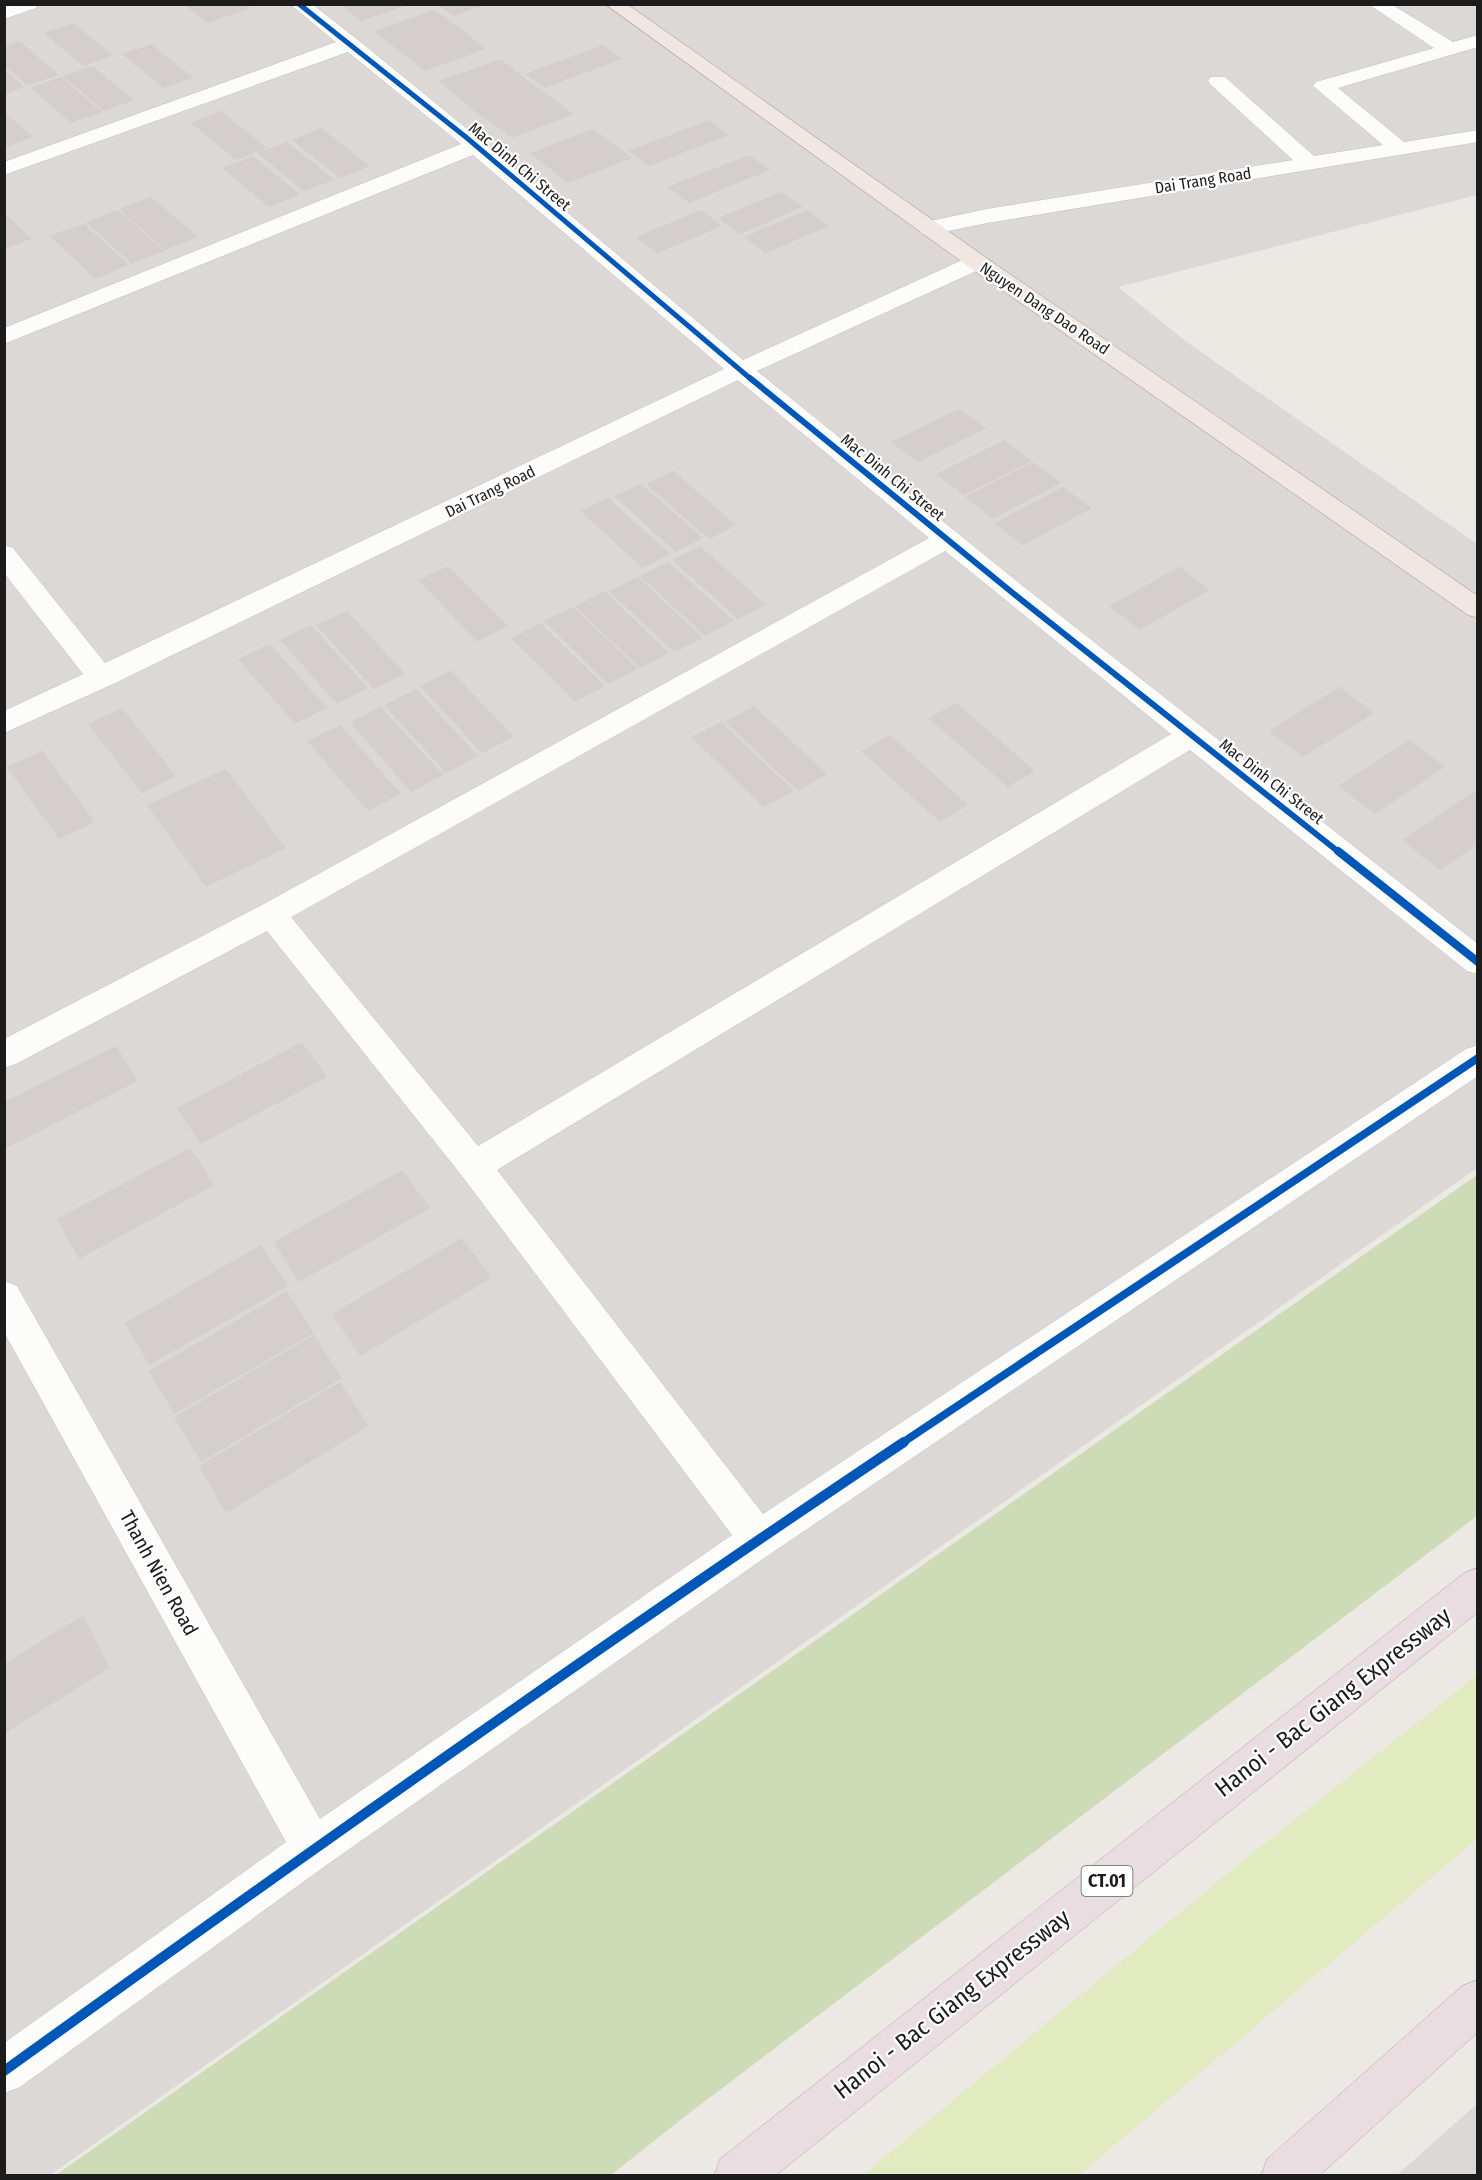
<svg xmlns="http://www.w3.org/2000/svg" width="1482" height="2180" font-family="'Fira Sans Condensed',sans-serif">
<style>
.residential{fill:#dbd8d6}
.grass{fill:#e2ebc0}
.forest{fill:#cedbb7}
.building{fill:#d4cfcc}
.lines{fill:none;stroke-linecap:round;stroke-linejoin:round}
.minor-casing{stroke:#c2c0bf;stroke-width:1}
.major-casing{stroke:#a28f81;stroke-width:1}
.highway-casing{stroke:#c39aaf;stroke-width:1}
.minor{fill:#fcfcfb;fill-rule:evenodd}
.major{fill:#f0e7e3;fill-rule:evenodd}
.highway{fill:#e9dde1;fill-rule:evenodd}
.cycleway-far3-casing{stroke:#fff;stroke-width:8}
.cycleway-far2-casing{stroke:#fff;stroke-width:9}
.cycleway-far1-casing{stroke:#fff;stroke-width:11}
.cycleway-casing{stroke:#fff;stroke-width:14}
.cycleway-far3{stroke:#0057b8;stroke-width:5}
.cycleway-far2{stroke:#0057b8;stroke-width:6}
.cycleway-far1{stroke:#0057b8;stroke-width:8}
.cycleway{stroke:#0057b8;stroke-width:10}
.labels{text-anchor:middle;stroke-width:4.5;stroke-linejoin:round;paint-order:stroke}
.far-street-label{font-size:16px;fill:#1c1c1c;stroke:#fff}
.shield{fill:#fff;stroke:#606060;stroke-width:1.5}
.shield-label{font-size:18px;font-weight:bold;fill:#1c1c1c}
.street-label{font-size:20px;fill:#1c1c1c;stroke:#fff}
.near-street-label{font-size:24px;fill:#1c1c1c;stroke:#fff}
</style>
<rect width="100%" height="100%" fill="#ece8e4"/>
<g class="residential">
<polygon points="5,5 1477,5 1477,195 1118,287 1188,343 1477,544 1477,1168 50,2175 5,2176"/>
<polygon points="1477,2104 1477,2175 1397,2175"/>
</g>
<polygon class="grass" points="1477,1675 1477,1839 1079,2175 863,2175 1240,1863"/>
<polygon class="forest" points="1477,1175 1477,1516 688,2114 611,2175 56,2175"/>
<g class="building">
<polygon points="183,4 246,4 251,8 208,23"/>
<polygon points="341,4 408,4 408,5 361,21"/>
<polygon points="437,4 484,4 485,5 453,16"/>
<polygon points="435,10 469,35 486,49 425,71 374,31"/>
<polygon points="73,23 113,55 83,66 44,33"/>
<polygon points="19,41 59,75 28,85 4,65 4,46"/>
<polygon points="151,44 193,78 164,88 122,54"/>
<polygon points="603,45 622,59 544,88 525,74"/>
<polygon points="501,59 535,86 574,114 512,138 473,110 439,81"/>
<polygon points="92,66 134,100 104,111 62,76"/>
<polygon points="4,69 25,87 4,94"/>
<polygon points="61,77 102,112 71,123 31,88"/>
<polygon points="221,111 267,148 236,160 191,123"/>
<polygon points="4,112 33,137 4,148"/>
<polygon points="709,120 729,135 649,166 628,151"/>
<polygon points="321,128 370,166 340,178 292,140"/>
<polygon points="593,129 632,158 568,183 530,153"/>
<polygon points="287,142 335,180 304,191 257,153"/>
<polygon points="749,155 770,170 689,203 667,187"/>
<polygon points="253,156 300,195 269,207 222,168"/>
<polygon points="781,192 803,207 740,234 718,218"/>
<polygon points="151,197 198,237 165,250 119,209"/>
<polygon points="118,210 164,251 132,264 86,222"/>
<polygon points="701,210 722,226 657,253 636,237"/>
<polygon points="807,210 829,226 766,253 744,237"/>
<polygon points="4,213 32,239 4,249"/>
<polygon points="84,224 129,265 95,279 50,236"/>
<polygon points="959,409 986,428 918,462 891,442"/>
<polygon points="1004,440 1032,461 964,495 936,474"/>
<polygon points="1033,462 1061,483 993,519 965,497"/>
<polygon points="673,471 736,525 709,539 646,484"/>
<polygon points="641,484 703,538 676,552 614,496"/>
<polygon points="1063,487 1092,508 1023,545 994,523"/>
<polygon points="608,498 670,554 643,568 580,511"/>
<polygon points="700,546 766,605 738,619 672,560"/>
<polygon points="668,562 734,621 705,636 640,576"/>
<polygon points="448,566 508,626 477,641 418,580"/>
<polygon points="1179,567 1210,590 1140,630 1109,606"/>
<polygon points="638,577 703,638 674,652 609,591"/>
<polygon points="604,591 669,653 640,668 575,606"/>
<polygon points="573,607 638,669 608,684 544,621"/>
<polygon points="347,611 405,674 374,689 316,625"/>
<polygon points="540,623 605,686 575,701 511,638"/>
<polygon points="311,625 368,688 337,704 280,640"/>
<polygon points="270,644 327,708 295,724 238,659"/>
<polygon points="451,671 514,737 482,753 420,686"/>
<polygon points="1339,687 1374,713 1303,757 1269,731"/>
<polygon points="416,689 478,756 446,773 384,705"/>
<polygon points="956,703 1035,771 1008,787 928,718"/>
<polygon points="754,706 827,774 798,791 725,722"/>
<polygon points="381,707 443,775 411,792 350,722"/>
<polygon points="122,708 176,776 142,793 88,724"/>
<polygon points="721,722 794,791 764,807 691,737"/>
<polygon points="340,725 401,794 368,811 307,741"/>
<polygon points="890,735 968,805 940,822 861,751"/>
<polygon points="1409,740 1445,767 1375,814 1338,786"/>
<polygon points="42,751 95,822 59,839 7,767"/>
<polygon points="226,769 286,848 206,887 147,805"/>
<polygon points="1473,792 1478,796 1478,844 1440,870 1402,840"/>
<polygon points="302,1042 327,1077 200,1144 177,1108"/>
<polygon points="116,1046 138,1081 7,1148 5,1145 5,1102"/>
<polygon points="190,1148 214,1185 79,1259 57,1219"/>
<polygon points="402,1170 430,1208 299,1282 274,1242"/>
<polygon points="462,1238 491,1278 360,1356 332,1314"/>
<polygon points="261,1245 288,1286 149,1365 125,1323"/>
<polygon points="287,1291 314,1333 174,1414 149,1371"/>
<polygon points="314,1335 342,1378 201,1462 174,1417"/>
<polygon points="340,1382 369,1426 226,1513 199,1466"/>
<polygon points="83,1615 109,1668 4,1734 4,1664"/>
</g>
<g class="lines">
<defs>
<g id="minor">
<polygon points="9,4 38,4 36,8 4,19 4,6"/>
<path d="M290,4H312L363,44L483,142L743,360L969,257L977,255L985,257L988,262L985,267L757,371L1024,587L1478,944V974L1467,971L1190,750L497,1170L763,1514L1466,1049L1478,1045V1076L773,1552L328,1864L20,2087L4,2093V2043L286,1842L4,1332V1281L17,1286L320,1819L732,1535L462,1176L267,931L16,1064L4,1068V1039L260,906L929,538L738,380L111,685L4,733V711L83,674L4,573V545L13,548L105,663L724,369L473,155L4,344V328L461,144L348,52L4,175V162L336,42ZM945,551L1171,734L478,1146L291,917Z"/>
<polygon points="1368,4 1391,4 1453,42 1478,35 1478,47 1338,88 1404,142 1478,130 1478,142 987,223 929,235 921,233 918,228 921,223 987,209 1293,160 1211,85 1208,81 1211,77 1225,77 1314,156 1383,145 1313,86 1316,82 1434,48"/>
</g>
<polygon id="major" points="605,4 627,4 985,257 1478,596 1478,618 1468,615 969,267"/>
<g id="highway">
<polygon points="1478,1568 1478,1612 775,2176 714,2176 720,2159 1464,1573"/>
<polygon points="1478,1980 1478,2032 1319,2176 1261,2176 1267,2159 1462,1986"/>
</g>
</defs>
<use href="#minor" class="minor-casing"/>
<use href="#major" class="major-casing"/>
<use href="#highway" class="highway-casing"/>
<use href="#minor" class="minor"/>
<use href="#major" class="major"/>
<use href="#highway" class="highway"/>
<defs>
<polyline id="cycleway-far3" points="299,4 467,138 752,380"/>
<polyline id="cycleway-far2" points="750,378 1014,594 1340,853"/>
<g id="cycleway-far1">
<polyline points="1338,851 1478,962"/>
<polyline points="902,1443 1478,1058"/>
</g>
<path id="cycleway" d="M4,2071C301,1857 600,1645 904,1442"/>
</defs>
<use href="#cycleway-far3" class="cycleway-far3-casing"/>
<use href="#cycleway-far2" class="cycleway-far2-casing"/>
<use href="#cycleway-far1" class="cycleway-far1-casing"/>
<use href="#cycleway" class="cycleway-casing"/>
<use href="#cycleway-far3" class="cycleway-far3"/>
<use href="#cycleway-far2" class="cycleway-far2"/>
<use href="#cycleway-far1" class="cycleway-far1"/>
<use href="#cycleway" class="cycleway"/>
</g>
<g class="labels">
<g class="far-street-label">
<text transform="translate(520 166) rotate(40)" y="6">Mac Dinh Chi Street</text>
<text transform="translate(1203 180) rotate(-9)" y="6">Dai Trang Road</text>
<text transform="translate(1045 308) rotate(34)" y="6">Nguyen Dang Dao Road</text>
<text transform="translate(893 477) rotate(39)" y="6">Mac Dinh Chi Street</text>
<text transform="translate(490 491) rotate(-26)" y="6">Dai Trang Road</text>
<text transform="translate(1272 781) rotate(38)" y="6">Mac Dinh Chi Street</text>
</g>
<rect class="shield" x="1081.5" y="1866" width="51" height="30" rx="4.5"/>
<g class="shield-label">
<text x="1107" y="1887">CT.01</text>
</g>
<g class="street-label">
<text transform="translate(159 1573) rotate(61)" y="7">Thanh Nien Road</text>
</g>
<g class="near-street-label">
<text transform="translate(1333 1702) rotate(-38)" y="8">Hanoi - Bac Giang Expressway</text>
<text transform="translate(952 2004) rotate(-38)" y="8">Hanoi - Bac Giang Expressway</text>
</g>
</g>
<rect width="1482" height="2180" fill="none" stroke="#1c1c1c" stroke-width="12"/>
</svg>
